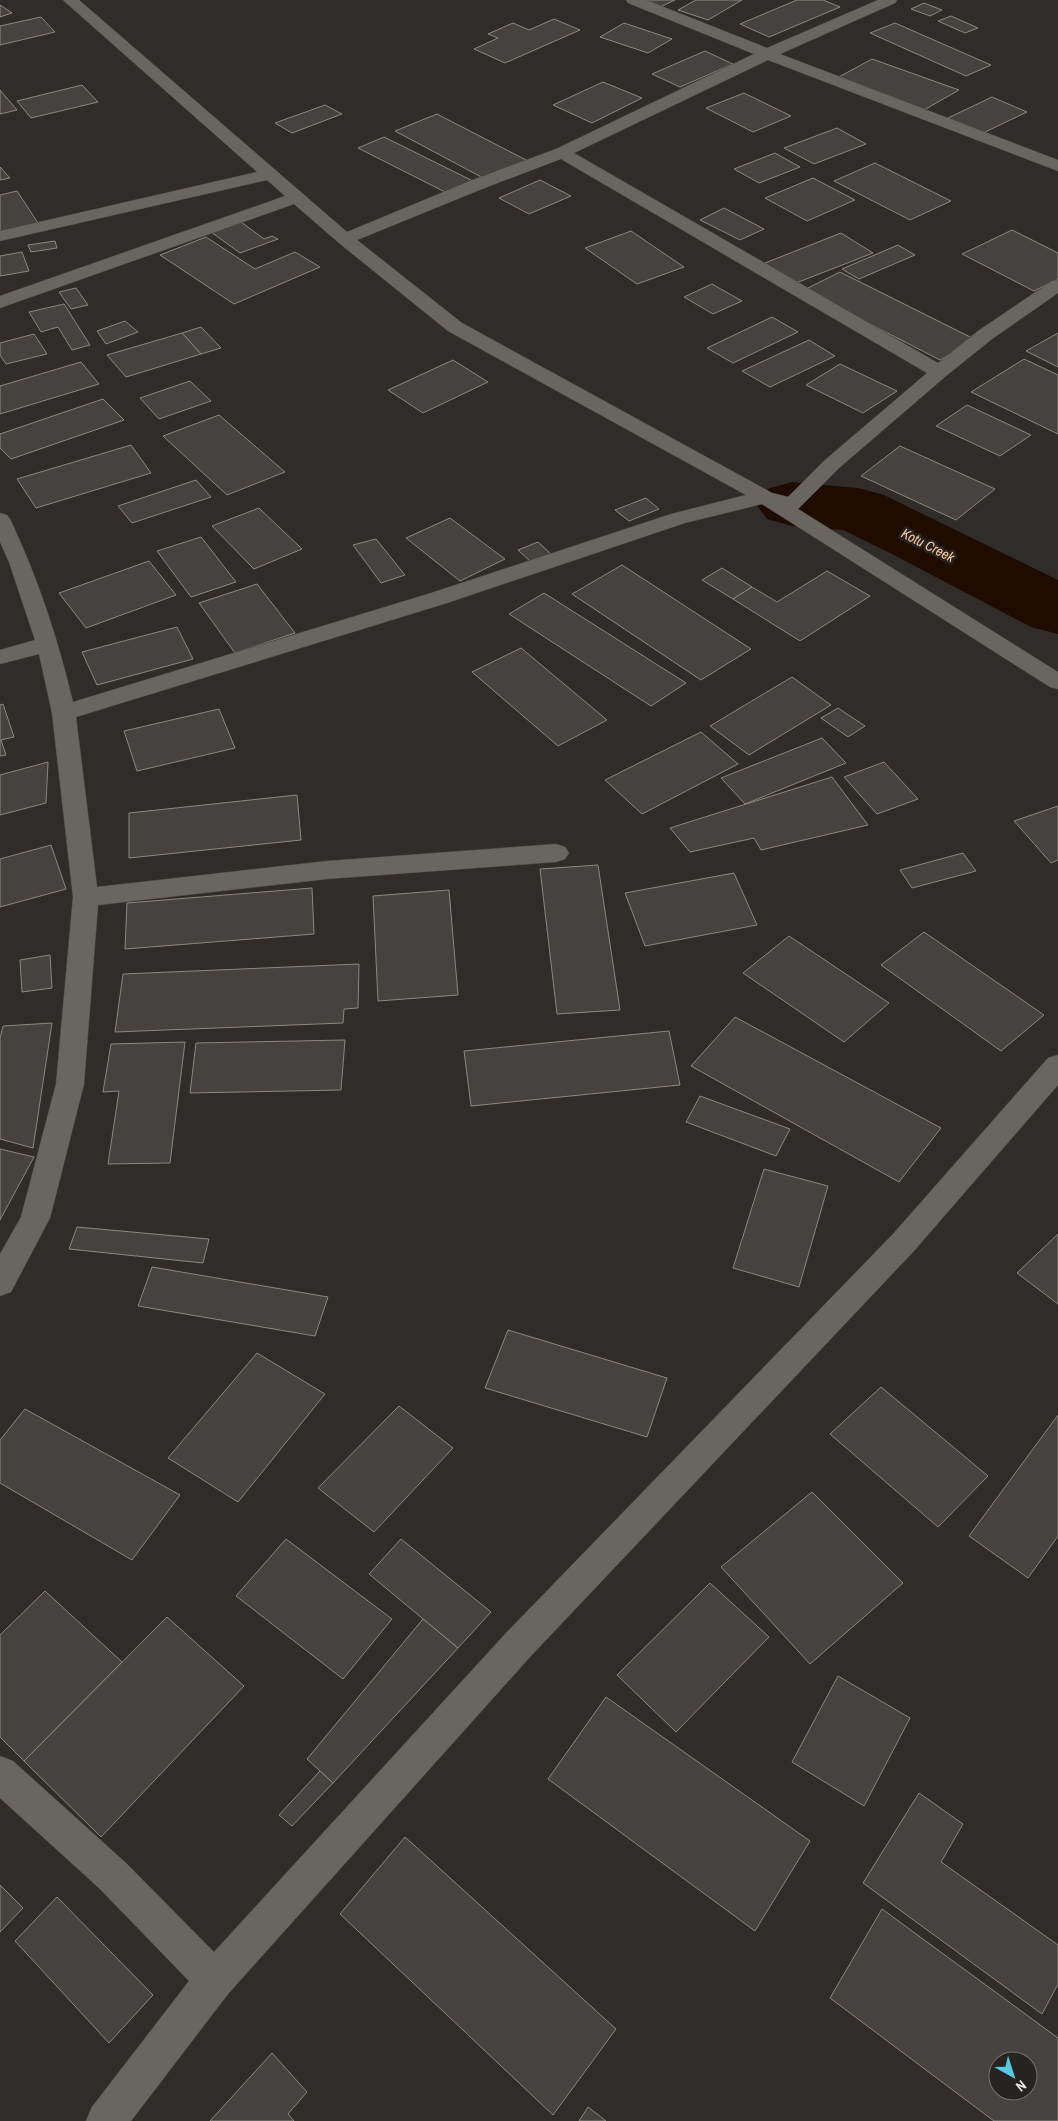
<svg xmlns="http://www.w3.org/2000/svg" width="1058" height="2121" font-family="'Archivo Narrow',sans-serif">
<style>
.lines{fill:none;stroke-linecap:round;stroke-linejoin:round}
.river{fill:#1e0c00;fill-rule:evenodd}
.building{fill:#46423f;stroke:#8b8783;fill-rule:evenodd}
.minor-casing{stroke:#4b4845;stroke-width:1}
.minor{fill:#696561;fill-rule:evenodd}
.labels{text-anchor:middle;stroke-width:5;stroke-linejoin:round;paint-order:stroke}
.far-water-label{font-size:14px;font-style:italic;fill:#fcc99f;stroke:#262320}
</style>
<rect width="100%" height="100%" fill="#302c29"/>
<g class="lines">
<polygon class="river" points="792,482 858,488 884,495 1058,580 1058,634 1031,627 894,555 843,530 792,526 767,519 756,504 767,489"/>
</g>
<g class="building">
<polygon points="642,0 675,0 660,7"/>
<polygon points="696,0 742,0 708,20 678,10"/>
<polygon points="797,0 823,0 840,7 769,37 740,24"/>
<polygon points="924,3 942,10 930,16 911,9"/>
<polygon points="0,5 12,13 0,17"/>
<polygon points="951,16 978,28 965,33 938,21"/>
<polygon points="41,17 55,32 0,45 0,26"/>
<polygon points="554,19 580,30 505,63 474,49 498,38 488,34 513,23 529,30"/>
<polygon points="624,23 672,39 648,53 600,37"/>
<polygon points="895,23 991,65 966,76 870,33"/>
<polygon points="705,51 733,64 680,87 652,74"/>
<polygon points="872,59 959,90 924,110 837,78"/>
<polygon points="603,82 642,98 592,123 553,105"/>
<polygon points="82,85 98,102 31,118 17,101"/>
<polygon points="0,90 17,110 0,114"/>
<polygon points="744,93 791,116 753,132 706,108"/>
<polygon points="992,97 1027,112 983,133 948,118"/>
<polygon points="325,105 342,114 292,133 275,123"/>
<polygon points="437,114 528,161 485,179 395,131"/>
<polygon points="837,128 866,144 814,164 784,148"/>
<polygon points="384,137 473,181 447,193 358,148"/>
<polygon points="775,153 800,167 759,183 734,169"/>
<polygon points="875,163 951,201 910,220 834,181"/>
<polygon points="0,167 10,178 0,180"/>
<polygon points="813,178 855,200 807,221 765,198"/>
<polygon points="540,180 571,196 529,214 499,198"/>
<polygon points="17,191 40,226 0,234 0,195"/>
<polygon points="724,208 764,229 740,240 700,220"/>
<polygon points="241,222 264,239 272,236 278,239 240,253 211,232"/>
<polygon points="1012,230 1058,253 1058,279 1034,291 962,254"/>
<polygon points="631,231 684,267 637,284 585,248"/>
<polygon points="841,233 873,253 796,283 765,263"/>
<polygon points="206,237 255,269 295,252 320,267 234,304 160,255"/>
<polygon points="55,241 57,248 31,252 28,245"/>
<polygon points="898,245 915,255 859,279 842,269"/>
<polygon points="22,252 29,271 0,276 0,256"/>
<polygon points="840,272 976,340 940,360 804,290"/>
<polygon points="712,284 742,301 713,314 684,297"/>
<polygon points="76,288 88,305 71,309 59,292"/>
<polygon points="64,304 90,345 72,350 58,327 41,332 29,312"/>
<polygon points="772,317 798,332 733,363 707,348"/>
<polygon points="125,321 138,332 106,344 97,331"/>
<polygon points="201,327 221,348 201,354 182,333"/>
<polygon points="182,333 201,354 126,377 107,355"/>
<polygon points="1058,333 1058,367 1026,351"/>
<polygon points="34,334 47,354 6,364 0,355 0,343"/>
<polygon points="809,340 835,356 770,387 742,371"/>
<polygon points="1024,359 1058,375 1058,434 971,392"/>
<polygon points="453,360 488,382 423,413 388,390"/>
<polygon points="81,362 99,384 0,414 0,386"/>
<polygon points="840,364 897,391 863,413 806,385"/>
<polygon points="190,381 211,401 159,419 140,398"/>
<polygon points="103,399 124,420 11,459 0,448 0,434"/>
<polygon points="967,405 1031,435 1000,456 936,426"/>
<polygon points="219,415 285,472 227,495 163,436"/>
<polygon points="131,445 151,473 36,508 17,479"/>
<polygon points="900,446 995,489 956,520 861,476"/>
<polygon points="196,480 211,497 132,523 118,506"/>
<polygon points="646,498 659,509 629,521 615,510"/>
<polygon points="259,508 302,549 254,569 212,526"/>
<polygon points="450,518 505,559 460,581 406,538"/>
<polygon points="201,537 236,582 191,597 157,551"/>
<polygon points="376,539 405,575 381,583 353,545"/>
<polygon points="538,542 552,555 532,563 518,550"/>
<polygon points="149,561 176,595 86,628 59,593"/>
<polygon points="622,565 751,649 701,680 572,594"/>
<polygon points="722,568 752,587 733,599 702,580"/>
<polygon points="827,571 870,596 800,641 733,599 752,587 777,602"/>
<polygon points="257,584 295,633 235,653 199,603"/>
<polygon points="544,593 686,683 651,706 509,614"/>
<polygon points="177,627 193,659 97,685 82,652"/>
<polygon points="521,648 607,720 558,746 472,672"/>
<polygon points="792,677 831,705 749,755 710,726"/>
<polygon points="3,704 14,737 1,740 6,755 0,756 0,705"/>
<polygon points="838,708 865,726 848,737 821,718"/>
<polygon points="219,709 235,748 137,771 124,731"/>
<polygon points="701,732 738,764 642,814 605,780"/>
<polygon points="822,738 846,763 745,804 721,778"/>
<polygon points="48,762 46,803 0,815 0,775"/>
<polygon points="884,762 918,799 877,814 844,777"/>
<polygon points="832,777 868,825 761,850 754,838 690,852 670,828"/>
<polygon points="297,795 301,840 129,858 129,813"/>
<polygon points="1058,806 1058,860 1051,863 1014,821"/>
<polygon points="51,845 66,889 0,907 0,859"/>
<polygon points="963,853 976,871 912,888 900,870"/>
<polygon points="598,865 620,1010 557,1014 540,869"/>
<polygon points="734,873 757,925 645,946 625,893"/>
<polygon points="312,888 314,934 125,949 127,903"/>
<polygon points="449,890 458,995 378,1001 373,896"/>
<polygon points="924,932 1044,1015 1001,1051 881,965"/>
<polygon points="789,936 889,1003 844,1042 743,973"/>
<polygon points="50,955 52,988 22,992 20,960"/>
<polygon points="359,964 358,1008 344,1009 343,1023 115,1032 123,974"/>
<polygon points="735,1017 941,1128 899,1182 691,1066"/>
<polygon points="52,1023 33,1148 0,1139 0,1038 3,1026"/>
<polygon points="669,1031 680,1085 471,1106 464,1051"/>
<polygon points="345,1040 341,1090 190,1093 196,1043"/>
<polygon points="185,1042 170,1163 108,1164 119,1091 103,1092 111,1044"/>
<polygon points="700,1096 790,1129 776,1156 686,1122"/>
<polygon points="0,1149 34,1157 0,1220"/>
<polygon points="764,1169 828,1186 799,1287 733,1268"/>
<polygon points="77,1227 209,1239 203,1263 69,1249"/>
<polygon points="1058,1234 1058,1304 1017,1273"/>
<polygon points="152,1267 328,1297 315,1336 138,1306"/>
<polygon points="508,1330 667,1378 647,1437 485,1388"/>
<polygon points="257,1353 325,1394 238,1502 168,1458"/>
<polygon points="881,1387 988,1476 938,1527 830,1434"/>
<polygon points="399,1406 453,1448 374,1532 318,1488"/>
<polygon points="25,1409 180,1495 132,1560 0,1483 0,1440"/>
<polygon points="1058,1415 1058,1536 1028,1578 969,1536"/>
<polygon points="812,1492 903,1583 810,1664 721,1567"/>
<polygon points="286,1539 392,1619 343,1679 236,1596"/>
<polygon points="401,1539 491,1612 458,1648 369,1574"/>
<polygon points="710,1583 769,1637 676,1732 617,1675"/>
<polygon points="45,1591 122,1662 24,1761 0,1737 0,1635"/>
<polygon points="167,1617 244,1686 101,1837 24,1761"/>
<polygon points="423,1619 458,1648 333,1783 307,1759"/>
<polygon points="838,1676 910,1718 864,1806 792,1762"/>
<polygon points="606,1697 810,1841 755,1931 548,1779"/>
<polygon points="320,1771 333,1783 292,1826 279,1815"/>
<polygon points="919,1793 963,1824 941,1862 1058,1945 1058,1984 1042,2014 863,1883"/>
<polygon points="405,1837 616,2029 553,2115 340,1914"/>
<polygon points="0,1885 23,1908 0,1932"/>
<polygon points="57,1897 153,1995 109,2043 15,1941"/>
<path d="M882,1909L1058,2038V2121H994L830,1998ZM998,2061H1028V2091H998Z"/>
<polygon points="272,2053 307,2092 288,2114 294,2121 210,2121"/>
<polygon points="588,2107 606,2121 579,2121"/>
</g>
<g class="lines">
<defs>
<g id="minor">
<path d="M63,0H79L347,232L470,181L556,149L754,54L628,3L626,0H646L767,48L878,0H897L895,3L780,54L1058,160V171L768,60L574,153L938,363L978,331L1052,281L1058,280V293L992,339L946,376L839,468L798,509L1058,672V689L1050,687L762,504L685,523L447,603L76,717L97,887L327,861L556,844L565,847L569,853L565,859L556,862L327,879L98,905L84,1084L50,1218L11,1292L0,1296V1254L21,1217L56,1084L73,897L52,713L39,654L0,664V650L35,640L9,562L0,542V513L7,515L10,519C38,578 58,639 73,702L431,593L671,514L746,495L448,331L339,243L294,204L0,308V296L285,196L267,180L0,241V231L257,172ZM561,159L927,373L825,460L788,497L772,493L462,323L357,240L482,189Z"/>
<polygon points="1058,1055 1058,1085 913,1252 530,1657 228,1994 131,2121 86,2121 92,2107 189,1981 100,1889 0,1798 0,1756 13,1761 126,1863 214,1952 506,1633 893,1234 1048,1058"/>
</g>
</defs>
<use href="#minor" class="minor-casing"/>
<use href="#minor" class="minor"/>
</g>
<g class="labels">
<g class="far-water-label">
<text transform="translate(928 545) rotate(27)" y="5">Kotu Creek</text>
</g>
</g>
<g transform="translate(1013 2076) rotate(141)"><circle r="24" fill="#262320" stroke="#75726f"/>
<path d="M0-4L9 19L0 12L-9 19Z" fill="#55cadf"/>
<text y="-8" font-size="14" font-weight="bold" text-anchor="middle" fill="#ebe8e6">N</text>
</g>
</svg>
